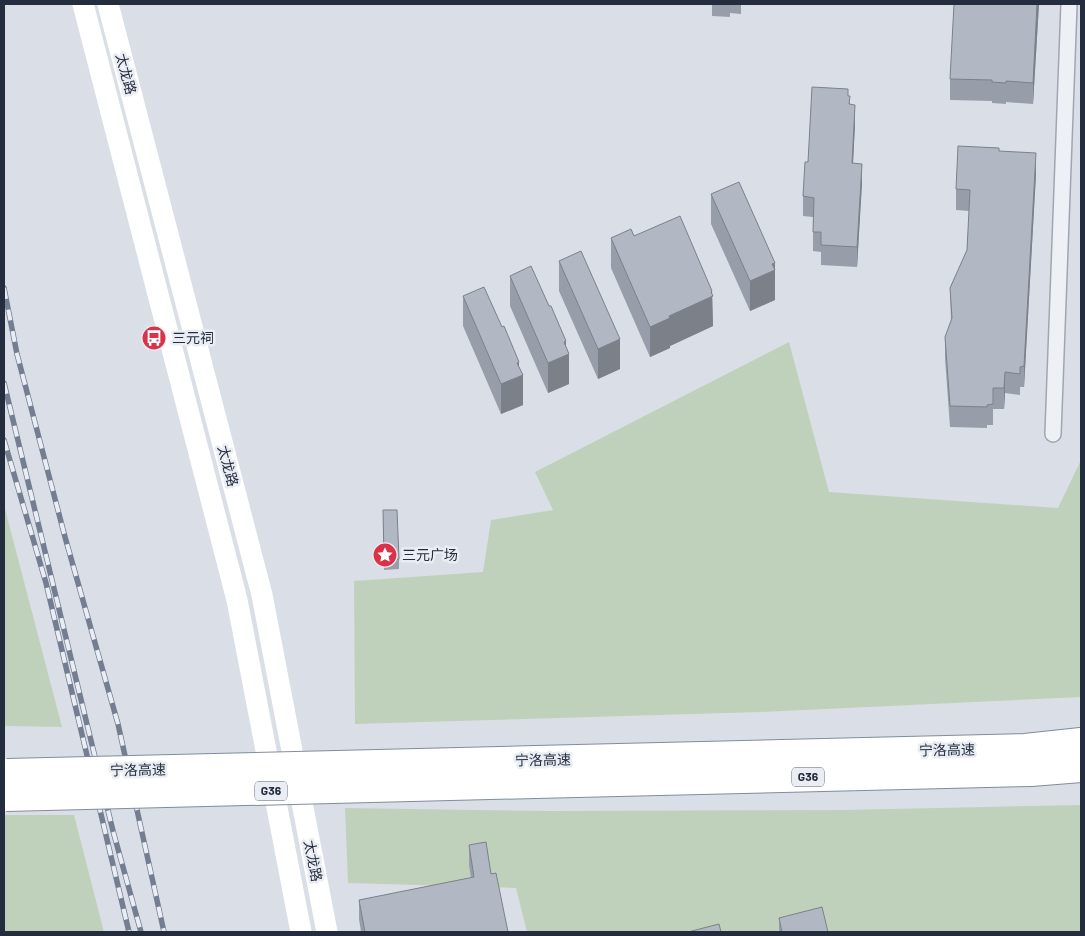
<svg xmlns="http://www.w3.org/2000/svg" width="1085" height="936" font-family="Barlow,'Noto Sans SC',sans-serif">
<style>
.green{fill:#c0d1bb}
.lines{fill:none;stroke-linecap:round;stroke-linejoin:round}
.minor-casing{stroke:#a0a6b1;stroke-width:18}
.motorway-casing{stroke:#818c9e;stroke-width:30}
.minor{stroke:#edf0f5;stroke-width:15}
.secondary{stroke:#fff;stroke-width:21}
.motorway{stroke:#fff;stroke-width:28}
.rail-casing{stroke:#737e91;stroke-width:5.5}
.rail{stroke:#eaeef4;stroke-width:4;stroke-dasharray:11;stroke-linecap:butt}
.motorway-bridge-casing{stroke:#818c9e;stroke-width:30;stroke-linecap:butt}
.motorway-bridge{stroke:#fff;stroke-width:28}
.wall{fill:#989ea9}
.shaded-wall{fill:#7c8189}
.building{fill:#b1b8c4;stroke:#7c8189}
.labels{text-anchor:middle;stroke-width:5;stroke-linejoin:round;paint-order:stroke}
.shield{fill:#eaeef4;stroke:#5f6775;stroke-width:1}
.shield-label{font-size:12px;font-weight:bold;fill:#242d3e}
.street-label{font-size:14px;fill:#242d3e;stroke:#eaeef4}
.poi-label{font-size:14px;fill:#242d3e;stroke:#eaeef4;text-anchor:start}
</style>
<rect width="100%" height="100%" fill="#dadfe7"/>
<g class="green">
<polygon points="789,342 829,492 1058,508 1081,460 1081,697 760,712 355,724 354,581 483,572 491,520 553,510 535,472"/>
<polygon points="4,505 62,727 4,726"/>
<polygon points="1081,805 1081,932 828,932 824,918 775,932 527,932 516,888 348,883 345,808 550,811 842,810"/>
<polygon points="4,815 74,815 104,932 4,932"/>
</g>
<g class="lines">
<defs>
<polyline id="minor" points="1053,434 1069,4"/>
<g id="motorway">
<polyline points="536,760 1025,748 1081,742"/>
<polyline points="535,784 1031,772 1081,768"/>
</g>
</defs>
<use href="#minor" class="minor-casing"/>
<use href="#motorway" class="motorway-casing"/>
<use href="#minor" class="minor"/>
<g class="secondary">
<polyline points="83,4 237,600 301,932"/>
<polyline points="108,4 262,595 327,932"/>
</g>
<use href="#motorway" class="motorway"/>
<defs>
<g id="rail">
<polyline points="4,288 17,354 65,537 118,724 164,932"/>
<polyline points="4,383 113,831 141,932"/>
<polyline points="4,440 46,583 129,932"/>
</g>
</defs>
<use href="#rail" class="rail-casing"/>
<use href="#rail" class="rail"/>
<defs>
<g id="motorway-bridge">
<polyline points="7,773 536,760"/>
<polyline points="6,797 535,784"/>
</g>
</defs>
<use href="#motorway-bridge" class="motorway-bridge-casing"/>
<use href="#motorway-bridge" class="motorway-bridge"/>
</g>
<g class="wall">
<polygon points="712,4 741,4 741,14 730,13 730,17 712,16"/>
<polygon points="1039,4 1033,104 1006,102 1006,104 992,103 992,101 950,100 950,79"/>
<polygon points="848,96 855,124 853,163 862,183 857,267 821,265 821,252 813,251 813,217 803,216 803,196 808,162"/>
<polygon points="999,151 1036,174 1024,387 1020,387 1020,395 1005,393 1004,409 993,409 993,425 987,425 987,428 950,427 945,358 945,337 951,321 950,288 967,250 969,211 956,210 956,189"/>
<polygon points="711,194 775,263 775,300 750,311 711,224"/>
<polygon points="634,236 712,291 713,326 670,346 670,348 650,357 611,268 611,238"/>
<polygon points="559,261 620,369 598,379 559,291"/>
<polygon points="510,276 566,347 569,384 548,393 510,306"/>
<polygon points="463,296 519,366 523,405 501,414 463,326"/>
<polygon points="383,510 399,559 399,569 384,570"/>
<polygon points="469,845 491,874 508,932 361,932 359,919 359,900 471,878 469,865"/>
<polygon points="779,918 828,932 779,932"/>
</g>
<g class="shaded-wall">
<polygon points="1037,4 1039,4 1033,104 1033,83"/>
<polygon points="855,105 855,124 852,183 852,163"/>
<polygon points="1036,153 1036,174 1024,387 1024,366"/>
<polygon points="862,164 862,183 857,267 857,247"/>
<polygon points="775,263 775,300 750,311 750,281 772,264"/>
<polygon points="712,291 713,326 670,346 670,348 650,357 650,327"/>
<polygon points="620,339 620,369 598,379 598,349"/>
<polygon points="566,341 566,355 569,354 569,384 548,393 548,363 564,342"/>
<polygon points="519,362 519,376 523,375 523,405 501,414 501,384 517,363"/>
<polygon points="1005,372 1005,393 1004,409 1004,388"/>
</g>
<g class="building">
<polygon points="954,4 1037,4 1033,83 1006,81 1006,83 992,82 992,80 950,79"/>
<polygon points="812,87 848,89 848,96 850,96 849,104 855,105 852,163 862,164 857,247 821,245 821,232 813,232 814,198 803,196 805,162 808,162"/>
<polygon points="958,146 999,148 999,151 1036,153 1024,366 1020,367 1020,374 1005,372 1004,388 993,388 993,404 987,405 987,407 950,406 945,337 952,318 950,288 967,250 970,190 956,189"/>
<polygon points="739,182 775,263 772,264 775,270 750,281 711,194"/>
<polygon points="680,216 712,291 711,292 713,296 669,316 670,318 650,327 611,238 631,229 634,236"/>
<polygon points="581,251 620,339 598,349 559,261"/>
<polygon points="531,266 549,306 551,306 566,341 564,342 569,354 548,363 510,276"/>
<polygon points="484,287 502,327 504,326 519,362 517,363 523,375 501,384 463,296"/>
<polygon points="383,510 397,510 399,559 384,559"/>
<polygon points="486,842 491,874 496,873 508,932 365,932 359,900 474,877 469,845"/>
<polygon points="822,907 828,932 782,932 779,918"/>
<polygon points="719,924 721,932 688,932"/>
</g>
<defs>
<symbol id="bus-disc" viewBox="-11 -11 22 22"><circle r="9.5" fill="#d93249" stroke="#eaeef4"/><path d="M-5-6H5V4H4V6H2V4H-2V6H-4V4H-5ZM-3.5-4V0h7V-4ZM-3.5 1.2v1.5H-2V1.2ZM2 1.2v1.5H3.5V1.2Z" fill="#fff"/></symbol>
<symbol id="sight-disc" viewBox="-11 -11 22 22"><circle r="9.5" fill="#d93249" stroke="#eaeef4"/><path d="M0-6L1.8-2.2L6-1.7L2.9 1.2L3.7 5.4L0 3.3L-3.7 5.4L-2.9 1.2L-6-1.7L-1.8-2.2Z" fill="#fff"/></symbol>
</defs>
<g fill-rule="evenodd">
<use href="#bus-disc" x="140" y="324" width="28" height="28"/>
<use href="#sight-disc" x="371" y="541" width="28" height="28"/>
</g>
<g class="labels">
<g class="shield">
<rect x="792" y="767.5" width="32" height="19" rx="4"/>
<rect x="255" y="781.5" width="32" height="19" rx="4"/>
</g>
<g class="shield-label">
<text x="808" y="781">G36</text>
<text x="271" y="795">G36</text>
</g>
<g class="street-label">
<text transform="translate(126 74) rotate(75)" y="5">太龙路</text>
<text transform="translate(228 466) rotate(75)" y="5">太龙路</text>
<text transform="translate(947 750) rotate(-1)" y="5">宁洛高速</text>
<text transform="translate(543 760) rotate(-1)" y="5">宁洛高速</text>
<text transform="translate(138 770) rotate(-1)" y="5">宁洛高速</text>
<text transform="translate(313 861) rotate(79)" y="5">太龙路</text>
</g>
<g class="poi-label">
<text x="172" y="343">三元祠</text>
<text x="402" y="560">三元广场</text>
</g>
</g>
<rect width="1085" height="936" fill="none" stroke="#242d3e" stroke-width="10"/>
</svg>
